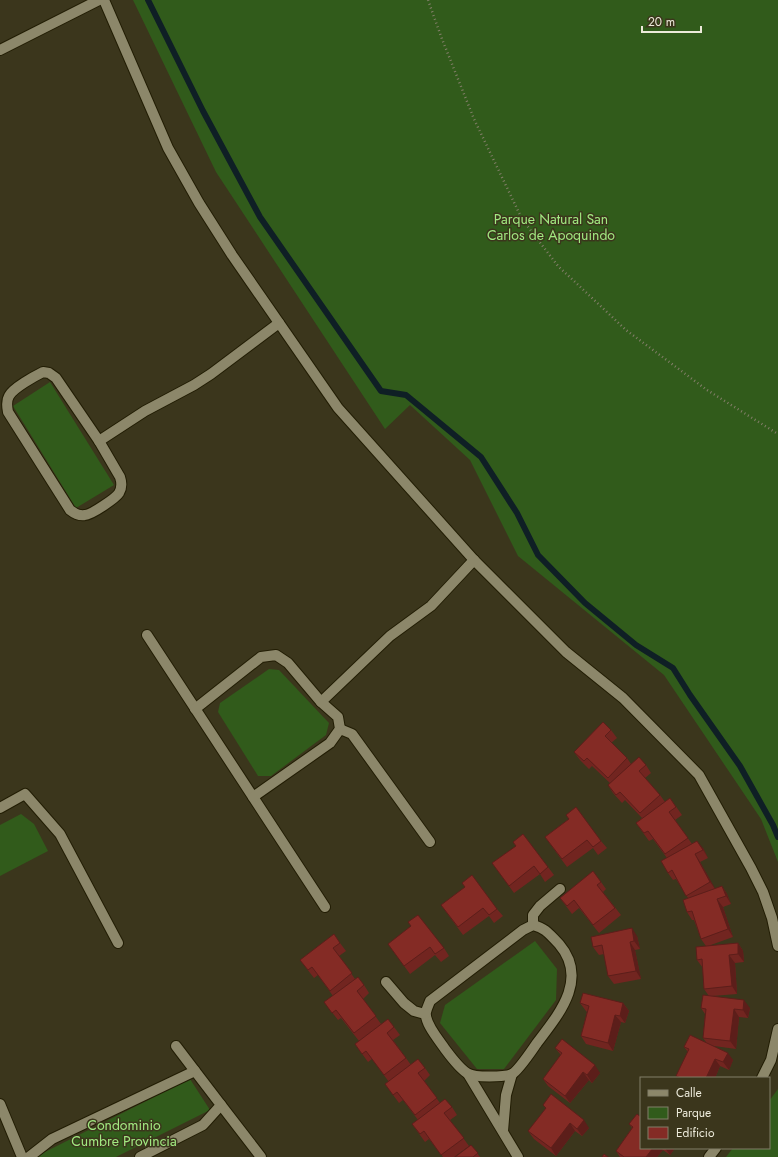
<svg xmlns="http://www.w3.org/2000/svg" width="778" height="1157" font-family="Jost,sans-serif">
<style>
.green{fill:#315b1b}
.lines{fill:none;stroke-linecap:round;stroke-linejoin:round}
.stream{stroke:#0f1f25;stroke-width:6}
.minor-casing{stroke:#221d04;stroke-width:12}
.path{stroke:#837f69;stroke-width:2.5;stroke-dasharray:1 3;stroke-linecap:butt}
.minor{stroke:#8c876a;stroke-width:10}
.wall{fill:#722520}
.shaded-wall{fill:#5c1e1a}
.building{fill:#842b25;stroke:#5c1e1a}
.labels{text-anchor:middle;stroke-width:3;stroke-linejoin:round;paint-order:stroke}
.park-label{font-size:14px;fill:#a1e981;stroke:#3b361c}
</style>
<rect width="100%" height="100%" fill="#3b361c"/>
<g class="green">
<polygon points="133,0 778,0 778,862 761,819 664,675 518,556 470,460 410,405 385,429 216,172"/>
<polygon points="50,382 114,485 76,508 13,406"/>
<polygon points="269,669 279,670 329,723 326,735 271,776 258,776 218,712 220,703"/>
<polygon points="21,814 34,824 48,851 0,876 0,825"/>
<polygon points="535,941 557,969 556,1000 504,1069 477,1069 440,1023 445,1005"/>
<polygon points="190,1079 210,1110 116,1157 37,1157 37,1156"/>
<polygon points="778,1089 778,1157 726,1157 733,1148 769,1148 769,1101"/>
</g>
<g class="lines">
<polyline class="stream" points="148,0 203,111 260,217 381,391 406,395 481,457 517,513 538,555 585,603 636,645 673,668 690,695 740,766 773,825 778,837"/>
<defs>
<g id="minor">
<polyline points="104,0 168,148 199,203 232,255 338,408 474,560 566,652 623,698 699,775 751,868 763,892 772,918 778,946"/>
<polyline points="0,50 99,0"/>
<path d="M43,372L49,373L56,378L99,441L120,477C122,483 122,488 119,493C116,498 91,515 85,515C79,516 75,514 70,510L8,412C7,407 6,401 9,396C13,388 35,376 43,372Z"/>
<polyline points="99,441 145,411 194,385 211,374 279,323"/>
<polyline points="147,635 325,907"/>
<polyline points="321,702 390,636 431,606 474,560"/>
<polyline points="195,709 261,657 276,655 288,663 321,702 338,717 340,729 330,743 253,797"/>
<polyline points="340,729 352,734 430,842"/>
<polyline points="0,808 25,794 60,834 118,943"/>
<path d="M533,925C547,929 549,934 559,944C589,979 559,1014 537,1043C532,1050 519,1070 512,1074C505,1077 474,1078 467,1073C459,1068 451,1057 445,1049C439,1040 424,1023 426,1012C427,1008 429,1004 430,1001L523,930Z"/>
<polyline points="533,925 533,915 540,906 560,889"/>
<polyline points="386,982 404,1003 414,1011 425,1014"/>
<polyline points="176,1046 195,1071"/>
<polyline points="468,1074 518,1157"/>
<polyline points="762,1078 771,1060 778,1029"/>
<polyline points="0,1104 22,1157"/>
<polyline points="221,1105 261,1157"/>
<polyline points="503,1131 506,1095 512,1074"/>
<polyline points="29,1157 52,1139 195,1071 221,1105 203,1125 140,1157"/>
<polyline points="709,1157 716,1148"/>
</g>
</defs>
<use href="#minor" class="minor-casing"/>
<polyline class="path" points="428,0 442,39 474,119 522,219 558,266 626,330 707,390 778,434"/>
<use href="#minor" class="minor"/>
</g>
<g class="wall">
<polygon points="611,730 617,738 611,743 627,758 631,764 646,765 651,773 645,778 660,795 665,802 670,798 682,815 675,820 692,844 703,848 708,858 700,862 715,889 722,886 727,894 731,904 723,907 733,937 708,946 738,943 743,951 744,962 735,963 737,994 712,996 750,1008 748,1018 739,1017 736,1049 714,1046 733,1060 729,1070 720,1066 715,1078 678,1078 676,1076 688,1052 684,1047 706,1042 703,1038 705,1014 701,1008 709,996 704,989 703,968 697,960 706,946 701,939 694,920 692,920 687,912 688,898 676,879 673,880 668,873 667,858 653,839 649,841 636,823 642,818 625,800 622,803 613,793 608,785 610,783 592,766 589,769 580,760 574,752"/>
<polygon points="566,815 601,841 607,848 598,855 593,848 567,867 545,837 569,819"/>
<polygon points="513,842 548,867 554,875 545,882 540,874 514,893 492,863 516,846"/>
<polygon points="601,882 606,889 603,892 621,915 599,933 579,908 572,914 560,898"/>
<polygon points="441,905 497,909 503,916 494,923 489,916 463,935"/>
<polygon points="637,936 640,949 635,950 641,979 614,984 608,976 604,954 599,955 593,947"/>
<polygon points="340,943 346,951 339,956 355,979 364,985 369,993 363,999 381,1024 394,1027 400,1035 393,1040 411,1065 425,1068 430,1075 424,1081 440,1103 452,1107 457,1115 450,1120 469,1146 454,1157 443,1157 429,1139 425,1142 412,1124 418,1120 403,1100 399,1103 385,1084 389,1082 372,1059 368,1062 355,1044 359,1041 341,1018 338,1020 324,1002 333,996 318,975 314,978 300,960"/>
<polygon points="388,944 444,948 449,956 441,962 435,955 410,974"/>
<polygon points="580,1003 623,1003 629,1011 625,1023 621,1022 613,1051 586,1044 581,1036 587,1012 586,1011"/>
<polygon points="555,1048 600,1073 592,1083 589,1080 570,1103 548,1086 543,1079 561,1055"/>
<polygon points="543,1105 589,1128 582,1136 575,1131 556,1156 534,1139 528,1131 546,1109"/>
<polygon points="637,1114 641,1148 675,1148 670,1155 663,1150 657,1157 620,1157 616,1151 632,1128 629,1124"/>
<polygon points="471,1145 480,1157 455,1157"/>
</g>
<g class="shaded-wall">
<polygon points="697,841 703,848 708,858 703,850"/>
<polygon points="695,854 700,862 716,890 710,882"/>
<polygon points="722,886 727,894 731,904 726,896"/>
<polygon points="717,899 723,907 733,937 728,929"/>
<polygon points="632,928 637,936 640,949 634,941"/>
<polygon points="630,942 635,950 641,979 636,971"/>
<polygon points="738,943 743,951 744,962 738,954"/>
<polygon points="729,955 735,963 737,994 732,986"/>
<polygon points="744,1000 750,1008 748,1018 743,1010"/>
<polygon points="623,1003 629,1011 625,1023 620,1016"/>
<polygon points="734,1009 739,1017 736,1049 730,1041"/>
<polygon points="615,1015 621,1022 613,1051 608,1043"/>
<polygon points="728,1053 733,1060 729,1070 723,1062"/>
<polygon points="715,1059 720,1066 715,1078 706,1078"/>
<polygon points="595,1065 600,1073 592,1083 587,1075"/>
<polygon points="583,1072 589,1080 570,1103 565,1096"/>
<polygon points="584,1120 589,1128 582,1136 577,1129"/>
<polygon points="570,1123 575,1131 556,1156 551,1148"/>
<polygon points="653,1148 661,1148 663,1150 657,1157 646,1157"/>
<polygon points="665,1148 675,1148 670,1155"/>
</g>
<g class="building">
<polygon points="603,722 611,730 605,736 627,758 608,778 587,758 584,761 574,752"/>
<polygon points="639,757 646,765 639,771 660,795 640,813 620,792 616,795 608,785"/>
<polygon points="670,798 676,807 669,812 688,838 665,854 648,831 644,833 636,823"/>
<polygon points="576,807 601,841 593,847 587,840 562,859 545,837 569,819 566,815"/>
<polygon points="523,834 548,867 540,874 534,866 509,886 492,863 516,846 513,842"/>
<polygon points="697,841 703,850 695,854 710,882 686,896 672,870 668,873 661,861"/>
<polygon points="593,871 601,882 597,885 615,908 593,925 574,900 567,906 560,898"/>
<polygon points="472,875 497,909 489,915 483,908 458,927 441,905 465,887 462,883"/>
<polygon points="722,886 726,896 717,899 728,929 701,939 692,911 687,912 683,900"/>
<polygon points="418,915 444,948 435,954 430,947 404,966 388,944 411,926 408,922"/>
<polygon points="632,928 634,941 630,942 636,971 608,976 602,945 593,947 591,937"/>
<polygon points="334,934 340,943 333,948 352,973 330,991 312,967 308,970 300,960"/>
<polygon points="738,943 738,954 729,955 732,986 704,989 702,959 697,960 696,947"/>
<polygon points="358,977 364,985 357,991 376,1016 354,1033 336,1010 332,1013 324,1002"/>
<polygon points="583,993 623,1003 620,1016 615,1015 608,1043 581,1036 589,1006 580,1003"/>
<polygon points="703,995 744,1000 743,1010 734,1009 730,1041 703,1038 706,1009 701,1008"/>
<polygon points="388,1019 394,1027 387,1033 406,1058 384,1075 366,1051 362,1054 355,1044"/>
<polygon points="690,1035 728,1053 723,1062 715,1059 706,1078 681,1078 676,1076 689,1049 684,1047"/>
<polygon points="562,1039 595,1065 587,1075 583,1072 565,1096 543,1079 562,1053 555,1048"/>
<polygon points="418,1059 425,1068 418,1073 437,1098 415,1115 397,1092 393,1095 385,1084"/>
<polygon points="551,1094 584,1120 577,1129 570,1123 551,1148 528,1131 546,1108 543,1105"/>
<polygon points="445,1099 452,1107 444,1113 464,1138 441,1155 424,1131 420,1134 412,1124"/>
<polygon points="637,1114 641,1117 641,1148 653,1148 646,1157 624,1157 616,1151 633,1127 629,1124"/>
<polygon points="471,1145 478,1153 473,1157 455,1157"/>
<polygon points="604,1154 608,1157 602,1157"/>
</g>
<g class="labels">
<g class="park-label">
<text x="551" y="224">Parque Natural San<tspan x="551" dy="16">Carlos de Apoquindo</tspan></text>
<text x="124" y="1130">Condominio<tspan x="124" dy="16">Cumbre Provincia</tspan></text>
</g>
</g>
<rect x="640" y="1077" width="130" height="72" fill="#3b361c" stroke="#827e68"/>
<rect x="648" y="1090" width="20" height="6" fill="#8c876a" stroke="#827e68"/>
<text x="676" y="1097" font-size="12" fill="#eceada">Calle</text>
<rect x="648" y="1107" width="20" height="12" fill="#315b1b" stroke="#827e68"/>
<text x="676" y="1117" font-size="12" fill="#eceada">Parque</text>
<rect x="648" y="1127" width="20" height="12" fill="#842b25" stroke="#827e68"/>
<text x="676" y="1137" font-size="12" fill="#eceada">Edificio</text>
<path d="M642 26v6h59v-6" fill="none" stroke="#eceada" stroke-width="2"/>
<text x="648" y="26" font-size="12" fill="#eceada" stroke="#3b361c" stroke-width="3" paint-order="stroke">20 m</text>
</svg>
